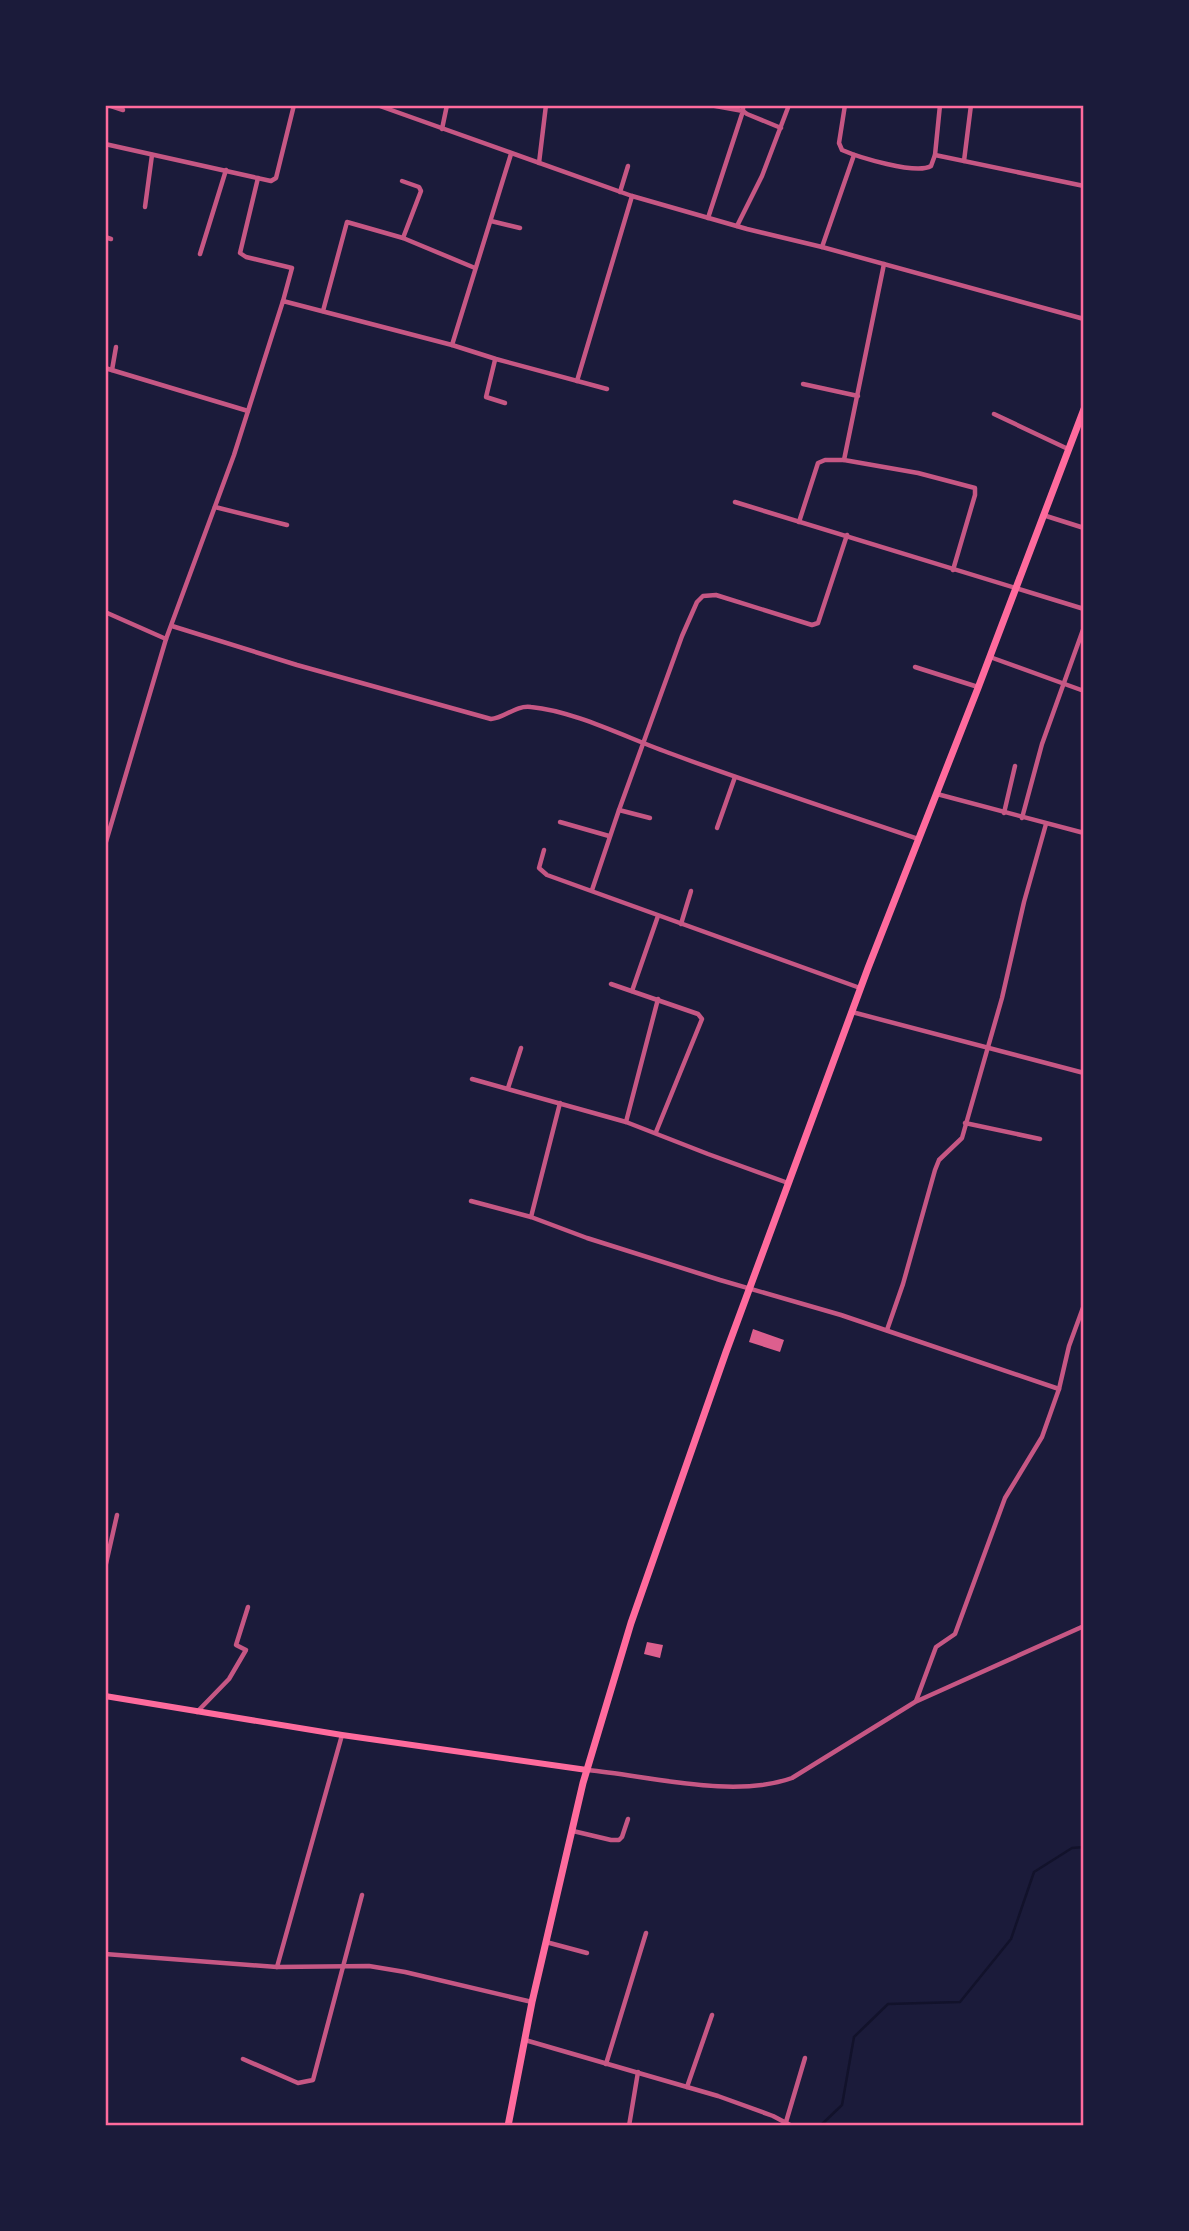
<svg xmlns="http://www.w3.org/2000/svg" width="1189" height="2231" font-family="'Public Sans',sans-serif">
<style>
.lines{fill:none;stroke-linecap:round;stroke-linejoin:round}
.stream{stroke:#12122b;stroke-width:2.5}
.building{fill:#dd5f8e}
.minor{stroke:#c65784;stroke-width:4.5}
.secondary{stroke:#ff6b9d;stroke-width:6}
.primary{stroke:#ff6b9d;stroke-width:7}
.neatline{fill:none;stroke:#ff6b9d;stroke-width:2.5}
</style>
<rect width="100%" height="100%" fill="#1b1b3a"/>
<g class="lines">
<polyline class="stream" points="820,2126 842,2105 854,2037 888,2004 960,2002 1011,1939 1034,1872 1072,1848 1084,1847"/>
</g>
<g class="building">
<polygon points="753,1329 784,1340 780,1352 749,1342"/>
<polygon points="647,1642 663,1645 660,1658 644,1654"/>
</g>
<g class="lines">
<g class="minor">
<polyline points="108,105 123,110"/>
<polyline points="377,105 632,196 747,229 822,247 1084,319"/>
<polyline points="743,105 743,111 747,114 781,128"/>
<path d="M845,105L839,143L842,150C858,157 916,175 931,166L935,155L940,105"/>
<polyline points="442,129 447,105"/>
<polyline points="105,144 271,181 276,178 294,105"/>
<polyline points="935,155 1084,186"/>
<polyline points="964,161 971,105"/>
<polyline points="539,163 546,105"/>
<polyline points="258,178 240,253 246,257 292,268 283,301"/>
<polyline points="402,181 419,187 421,191 403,238"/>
<polyline points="620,192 628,166"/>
<polyline points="145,207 152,155"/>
<polyline points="708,218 743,111 710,105"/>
<polyline points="491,221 520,228"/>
<polyline points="737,226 762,176 789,105"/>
<polyline points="105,237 111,239"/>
<polyline points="822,247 854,155"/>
<polyline points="200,254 226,170"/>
<polyline points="884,264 844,460 918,473 975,488 975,495 953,570"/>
<polyline points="323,311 347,222 403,238 475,268"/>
<polyline points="452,345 496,359 607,389"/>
<polyline points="495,360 486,397 505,403"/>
<polyline points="105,368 248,411"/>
<polyline points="112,370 116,347"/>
<polyline points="577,381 632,196"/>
<polyline points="803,384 858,396"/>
<polyline points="994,414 1068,449"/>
<polyline points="735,502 1084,609"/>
<polyline points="215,507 287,525"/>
<polyline points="1043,515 1084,528"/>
<polyline points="799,522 818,463 825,460 844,460"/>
<polyline points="105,612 166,639 234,455 283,301 452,345 511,154"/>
<path d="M172,626L297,665L491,719C505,718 515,705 531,707C575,711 629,739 672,754C753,784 836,811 918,839"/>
<polyline points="990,657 1084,691"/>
<polyline points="915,667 978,687"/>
<polyline points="937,794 1084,833"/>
<polyline points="619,810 650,818"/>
<polyline points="1004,813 1015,766"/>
<polyline points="1022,818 1042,744 1084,627"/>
<polyline points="560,822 609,836"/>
<polyline points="717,828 735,777"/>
<polyline points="105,845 166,639"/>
<polyline points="544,850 539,868 547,875 860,988"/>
<polyline points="592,890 619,810 682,636 697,602 703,596 716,595 812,625 818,623 819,620 847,535"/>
<polyline points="681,924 691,891"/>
<polyline points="611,984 698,1014 702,1019 656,1132"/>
<polyline points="632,991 658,916"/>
<polyline points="852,1012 1084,1073"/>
<polyline points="472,1079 626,1122 708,1154 788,1183"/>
<polyline points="508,1088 521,1048"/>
<polyline points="626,1122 658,999"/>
<polyline points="965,1123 1040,1139"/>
<polyline points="471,1201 531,1217 587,1238 720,1280 841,1315 1059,1389"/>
<polyline points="531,1217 560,1103"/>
<polyline points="887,1330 903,1284 935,1170 939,1160 962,1138 1002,998 1024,902 1046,824"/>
<polyline points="105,1568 117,1515"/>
<polyline points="916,1701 936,1647 955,1634 1005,1498 1042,1437 1059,1389 1069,1346 1084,1305"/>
<polyline points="197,1712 229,1679 246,1650 236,1645 248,1607"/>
<path d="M588,1770C649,1776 734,1799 792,1778L915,1702L1084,1626"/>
<polyline points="573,1831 611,1840 619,1840 622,1837 628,1819"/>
<polyline points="546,1942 587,1953"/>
<polyline points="105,1954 277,1967 369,1966 405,1972 532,2002"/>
<polyline points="277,1967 342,1735"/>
<polyline points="525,2040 718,2096 773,2116 792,2126"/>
<polyline points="243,2059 298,2083 313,2080 362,1895"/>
<polyline points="606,2064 646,1933"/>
<polyline points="687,2087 712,2015"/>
<polyline points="786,2122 805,2058"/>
<polyline points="629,2126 638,2072"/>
</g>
<polyline class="secondary" points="105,1696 342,1735 587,1770"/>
<polyline class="primary" points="508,2126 532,2002 583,1783 631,1623 726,1352 868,968 978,688 1084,409"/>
</g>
<rect width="1189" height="2231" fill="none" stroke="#1b1b3a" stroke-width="214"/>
<rect x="107" y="107" width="975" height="2017" class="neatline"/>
</svg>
